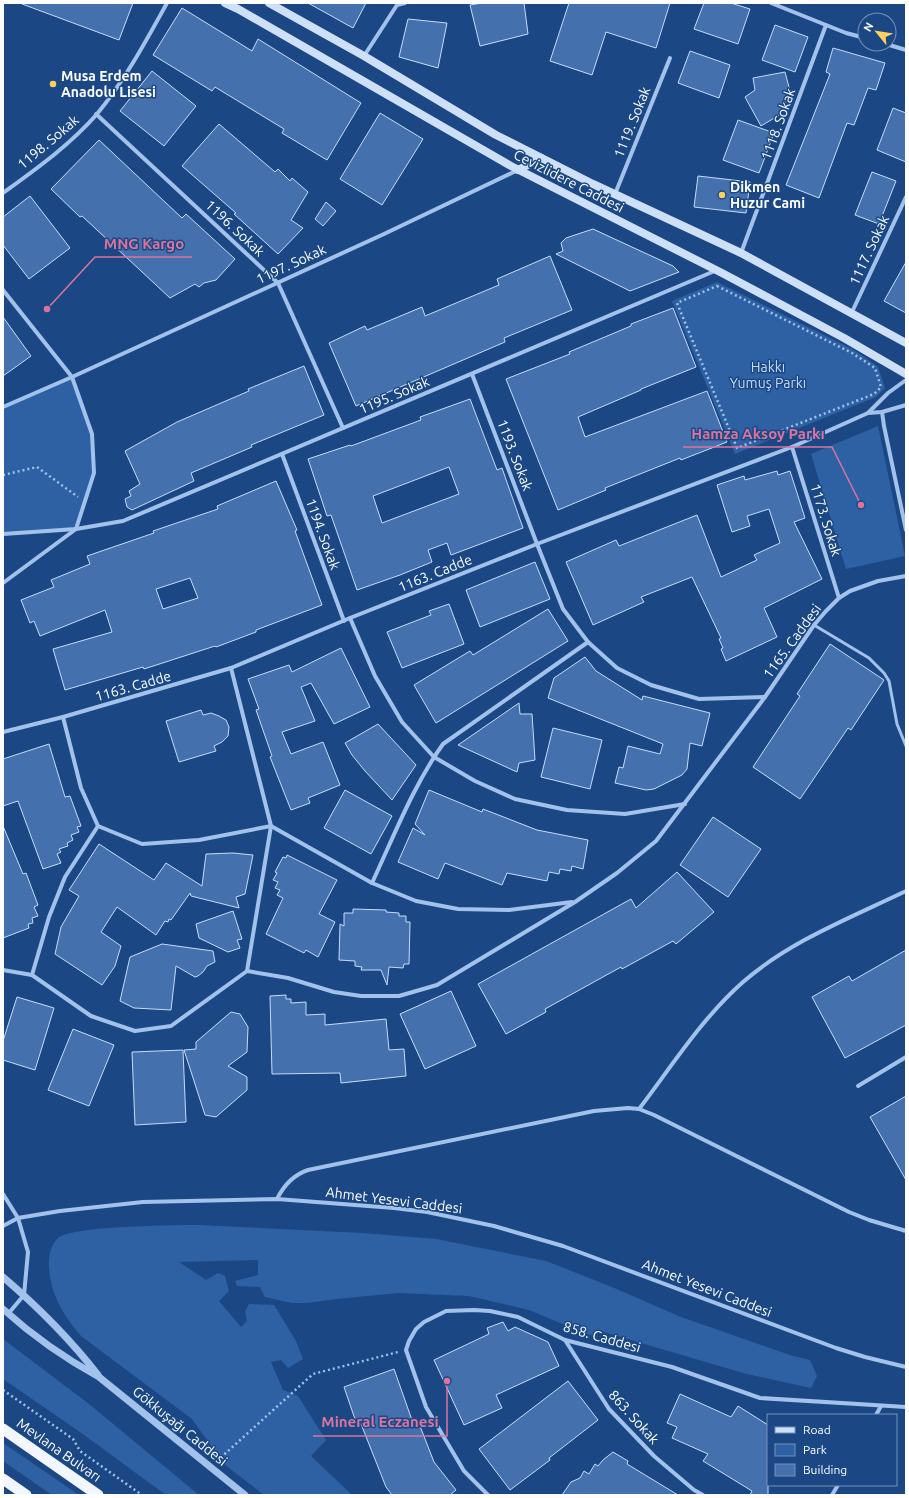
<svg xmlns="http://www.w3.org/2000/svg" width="909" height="1498" font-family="Ubuntu,sans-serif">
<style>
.green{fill:#2e61a3}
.building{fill:#4471ae;stroke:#c7dcf8;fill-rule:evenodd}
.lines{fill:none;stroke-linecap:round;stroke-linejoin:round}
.path{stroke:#a2c2eb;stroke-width:2.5;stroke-dasharray:2 3;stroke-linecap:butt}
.service{stroke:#a2c2eb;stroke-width:3}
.minor{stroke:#a2c2eb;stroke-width:4}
.tertiary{stroke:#a2c2eb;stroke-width:7}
.secondary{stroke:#cedff8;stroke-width:8}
.trunk{stroke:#f2f7ff;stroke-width:11}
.poi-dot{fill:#fdd15e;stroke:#1b4885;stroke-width:1.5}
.labels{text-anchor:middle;stroke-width:3;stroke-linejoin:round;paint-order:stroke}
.poi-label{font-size:14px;font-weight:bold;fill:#fff;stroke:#1b4885;text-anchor:start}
.street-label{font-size:14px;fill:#fff;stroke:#1b4885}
.park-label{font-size:14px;fill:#c7dcf8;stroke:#1b4885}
.leader{fill:none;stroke:#da749d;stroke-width:1.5}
.callout-dot{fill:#da749d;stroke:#1b4885;stroke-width:1.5}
.callout-label{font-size:15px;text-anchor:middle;font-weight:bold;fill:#da749d;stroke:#1b4885;stroke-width:3;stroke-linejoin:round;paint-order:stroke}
</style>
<rect width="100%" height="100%" fill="#1b4885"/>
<g class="green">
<polygon points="717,282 854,350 878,367 885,388 876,397 735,454 672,301"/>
<polygon points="72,377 92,434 94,473 76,529 3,534 3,407"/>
<polygon points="878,426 905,556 846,569 811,454"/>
<path d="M199,1225L362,1233L436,1239L546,1261L612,1287L681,1317L793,1356L810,1360L817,1376L811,1388L743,1373L597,1330L594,1336L584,1333L529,1310L469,1296L398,1293L336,1299L307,1303H292L265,1297L260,1287L237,1286L235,1281L258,1275V1260L179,1262L206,1280L218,1273L225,1276L229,1291L219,1301L241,1327L247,1321L245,1312L249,1304L274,1305L296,1341L303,1359L288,1368L281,1360L271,1362L283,1390L298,1396L326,1440L311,1456L352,1495H264L224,1464L192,1419L81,1336C65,1317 54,1301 50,1276C48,1263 48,1248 58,1238C71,1226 175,1225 199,1225Z"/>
<polygon points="3,1339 89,1404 199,1495 166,1495 80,1432 3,1379"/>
<polygon points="3,1443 79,1495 52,1495 3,1461"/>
</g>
<g class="building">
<polygon points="22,3 133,3 119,40 22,4"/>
<polygon points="308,3 366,3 353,28"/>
<polygon points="482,3 524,3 528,34 480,46 470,5"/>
<polygon points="569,3 670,3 656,48 606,32 592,75 550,61"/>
<polygon points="704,3 731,3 750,9 738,44 694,29"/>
<polygon points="182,8 252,51 258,39 361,103 327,160 282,133 284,129 215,87 212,91 153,55"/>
<polygon points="408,19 447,23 438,68 399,57"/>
<polygon points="775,25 808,37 795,72 762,60"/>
<polygon points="833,48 885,63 876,90 868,88 854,125 847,123 819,198 786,185 830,74 826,72"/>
<polygon points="690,51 730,65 719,98 678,83"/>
<polygon points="152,71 196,106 164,146 120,111"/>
<polygon points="785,72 790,91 781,114 761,126 745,97 755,90 753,78"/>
<polygon points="893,108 906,113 906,162 877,150"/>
<polygon points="380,113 423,139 382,205 340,179"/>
<polygon points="738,120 774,133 759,173 723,160"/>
<polygon points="219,124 275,172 278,169 290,181 292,178 308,192 291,220 303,228 278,254 234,214 236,213 182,166"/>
<polygon points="99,140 182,218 186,214 235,259 216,280 204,283 199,287 195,284 170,298 82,216 80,217 51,189"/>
<polygon points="872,172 896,181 879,224 855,215"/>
<polygon points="698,176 750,182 746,213 694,207"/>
<polygon points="30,196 70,248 29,279 3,245 3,217"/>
<polygon points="326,202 336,211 323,226 315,219"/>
<polygon points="593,229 673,266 679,272 630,291 556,254 563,251 561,243 566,238"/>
<polygon points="550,256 572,310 504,338 505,342 356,406 329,343 365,326 367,330 422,307 425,316 499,285 497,279"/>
<polygon points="906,262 906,313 884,301"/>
<polygon points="673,308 696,367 641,389 641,390 578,417 585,437 707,391 727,442 681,460 680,458 605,488 606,490 558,510 506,379 570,354 569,352 631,326 631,324"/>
<polygon points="3,317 31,356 3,376"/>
<polygon points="304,366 324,415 251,445 252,447 191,473 194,481 132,510 127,507 125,499 131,496 129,491 140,484 125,451 177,422 249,391 248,389"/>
<path d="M470,399L497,470L502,468L523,528L451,555L447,543L428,550L432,562L400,575L357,590L331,515L327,516L308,459L350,445L351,446L421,420L420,417ZM449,467L459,494L382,523L373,496Z"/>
<polygon points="777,471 778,475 790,471 805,518 794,522 822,579 764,608 777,637 726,661 721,649 723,648 719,639 721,638 692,577 641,597 644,602 593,625 566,562 616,540 619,546 697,515 721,577 757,560 754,555 780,543 769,509 747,516 750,526 732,532 717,485 744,476 745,480"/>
<path d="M276,481L297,530L295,531L322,605L256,630V632L216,647L215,646L144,669L143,667L65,690L53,649L112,632L105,610L40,636L34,621L30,623L21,600L54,587L51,580L90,564L87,556L154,533L153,531L218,509L217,506ZM190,578L198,598L163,609L156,589Z"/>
<polygon points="535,562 550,599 480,627 466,590"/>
<polygon points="449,604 464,644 402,668 387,632 431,615 429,611"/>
<polygon points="548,609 568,641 436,723 414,685 470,651 473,655"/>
<polygon points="830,644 884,680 851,730 848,728 800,799 753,767 800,696 797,694"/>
<polygon points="341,648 370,707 334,724 311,683 301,687 315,721 282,732 291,754 323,742 340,785 308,798 310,803 291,810 270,757 272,756 256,710 259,709 248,679 289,665 292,672"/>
<polygon points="585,657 596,671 642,700 643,696 710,713 702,746 690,743 687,769 682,775 654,789 646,790 615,783 619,767 623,768 628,746 660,754 663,744 548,698 554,678"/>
<polygon points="519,703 520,714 532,714 535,760 519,763 517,772 458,745"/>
<polygon points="201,710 203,715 211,713 219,716 226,720 229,727 228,736 222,742 214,746 216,751 179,762 166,721"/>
<polygon points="378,724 416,765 392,800 365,771 352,755 345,743"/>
<polygon points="553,728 602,740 590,789 541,777"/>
<polygon points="49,744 65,797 70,796 81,826 77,827 79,832 71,835 73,840 67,843 68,846 59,849 61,852 57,854 61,863 43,869 18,801 3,806 3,759"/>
<polygon points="345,790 392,816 371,854 324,828"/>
<polygon points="429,790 482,812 483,809 537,830 588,840 583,869 572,866 571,871 560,869 559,874 549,872 547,881 507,873 502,885 445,863 438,879 398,862 413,828 425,835 415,824"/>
<polygon points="713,817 761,849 728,897 680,865"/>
<polygon points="3,826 23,874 26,873 38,905 34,907 38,916 32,918 33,923 28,924 29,928 3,938"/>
<polygon points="99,844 154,880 166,863 202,886 206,854 233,853 253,855 245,894 236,897 239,908 191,896 190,893 171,920 169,919 168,922 165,921 156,935 117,907 101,932 121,946 115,966 102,985 55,954 61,927 79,896 69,890"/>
<polygon points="287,855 337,880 319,914 335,922 318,957 306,950 304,953 266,934 283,898 277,895 280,890 275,888 278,882 273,880 277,873 275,872 283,857 286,858"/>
<polygon points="677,872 714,912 676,944 673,941 622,969 621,967 545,1009 546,1012 506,1034 478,984 631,899 636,908"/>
<polygon points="353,909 386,910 386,912 399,913 399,916 406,916 406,922 410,922 409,964 404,964 403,968 389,967 387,985 381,970 361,970 362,967 355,966 355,961 339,960 340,924 344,926 344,913 353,913"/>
<polygon points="233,911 242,939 237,940 240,948 228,952 199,938 196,924"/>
<polygon points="162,944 213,951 215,962 207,966 203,972 198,976 195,977 176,966 171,1010 134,1008 120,1001 130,957"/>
<polygon points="906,950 906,1025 845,1058 812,997 849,976 852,981"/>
<polygon points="451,991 476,1046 425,1069 400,1014"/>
<polygon points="286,995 286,999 291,999 291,1003 306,1002 306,1015 325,1014 325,1025 386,1019 389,1050 404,1049 406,1076 341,1083 340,1073 272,1074 270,996"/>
<polygon points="17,997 54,1008 35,1070 3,1060 3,1041"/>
<polygon points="231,1012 240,1014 248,1027 247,1052 228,1066 247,1077 247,1090 216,1117 205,1115 184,1050 196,1049 196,1042"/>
<polygon points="73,1029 114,1045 89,1106 48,1090"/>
<polygon points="183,1050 186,1122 135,1125 132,1052"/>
<polygon points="906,1096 906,1180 870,1117"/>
<polygon points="503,1322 508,1331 515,1327 548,1342 559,1366 496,1395 502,1408 464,1425 434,1360 489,1334 487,1328"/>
<polygon points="394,1369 413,1423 418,1421 434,1462 456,1490 450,1495 392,1495 386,1487 361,1424 357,1425 344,1387"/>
<polygon points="568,1381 598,1420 549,1458 550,1460 510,1490 479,1449"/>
<polygon points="680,1394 731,1417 738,1406 768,1425 768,1495 750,1495 752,1491 703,1461 708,1454 672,1438 677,1427 667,1423"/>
<polygon points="613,1452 628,1461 627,1464 678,1495 562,1495 571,1482 580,1478 584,1471 589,1474 595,1464 598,1466 603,1460"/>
</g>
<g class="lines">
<g class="path">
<polygon points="717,286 852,353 875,368 881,387 874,394 737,448 677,303"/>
<polyline points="3,475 37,467 78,497"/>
<polyline points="3,1390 73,1439 80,1451 142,1495"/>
<polyline points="217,1461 313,1374 398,1352"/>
</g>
<polyline class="service" points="814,625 869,658 884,673 889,681 897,724 906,746"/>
<g class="minor">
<polyline points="771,3 846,33 865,38"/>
<polyline points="886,44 906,50"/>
<polyline points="364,56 397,5 405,3"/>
<polyline points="96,114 278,283 343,428"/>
<path d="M3,193C36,169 70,145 97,114C125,80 146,41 167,3"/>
<polyline points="615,194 670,58"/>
<polyline points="741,253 826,25"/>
<polyline points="3,290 72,377 92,434 94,473 76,529"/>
<polyline points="852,312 906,197"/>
<polyline points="472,374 537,544 563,609 588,642 617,668 651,685 699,699 765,697"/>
<polyline points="3,407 72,377 384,234 518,170"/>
<polyline points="882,412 884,426 906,530"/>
<polyline points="868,413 888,393 906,380"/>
<polyline points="792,447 839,598"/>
<polyline points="282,454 344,621"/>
<polyline points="3,534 76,529 123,521 717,270"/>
<polyline points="3,583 76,529"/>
<polyline points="350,618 375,676 402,722 434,757 475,781 515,799 567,810 625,814 685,804"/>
<polyline points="231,668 271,826 247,971"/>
<polyline points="63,717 81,788 98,826 142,844 199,840 271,826 372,883 416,901 458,909 509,910 572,902"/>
<polyline points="3,732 63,717 231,668 350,618 537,544 792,447 868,413 882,412 906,405"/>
<path d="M372,883C394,836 413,786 443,744L588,642"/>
<polyline points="3,970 32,975 91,1016 135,1031 171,1026 247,971 288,978 334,992 361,996 399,996 437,985 575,902 617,873 656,841 765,697 814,625 826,611 839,598 850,591 878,581 906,576"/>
<polyline points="32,975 49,917 65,877 98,826"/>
<polyline points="858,1086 906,1057"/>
<path d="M639,1109C672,1066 702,1018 743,982C790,941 850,918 906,891"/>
<polyline points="3,1194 18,1218 28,1252 24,1295 8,1314"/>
<path d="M277,1199C284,1185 293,1175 308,1170L594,1111L628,1108L639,1109L654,1115L849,1212L869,1220L906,1231"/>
<polyline points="3,1226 18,1218 60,1211 143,1202 277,1199 394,1208 427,1212 494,1226 563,1246 836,1348 865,1357 906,1367"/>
<polyline points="565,1340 609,1409 654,1456 694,1490 703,1495"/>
<polyline points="876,1415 881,1406"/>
<polyline points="488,1495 464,1471 426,1407 406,1350 409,1341 416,1329 424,1322 446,1311 474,1310 490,1311 518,1317 565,1340 672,1367 760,1398 906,1407"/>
<polyline points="832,1495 838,1485"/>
</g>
<g class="tertiary">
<path d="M3,1277C38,1307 70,1339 98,1375"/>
<path d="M3,1309C33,1336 64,1358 99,1377L245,1495"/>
</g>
<g class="secondary">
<polyline points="225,3 238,9 511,166 722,273 844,338 906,374"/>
<polyline points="269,3 364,56 496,135 593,184 741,253 906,343"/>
<polyline points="518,170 541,158"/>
</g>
<g class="trunk">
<polyline points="3,1429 98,1495"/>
<polyline points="3,1479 26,1495"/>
</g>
</g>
<g class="poi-dot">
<circle cx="53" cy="84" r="4"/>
<circle cx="722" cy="195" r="4"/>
</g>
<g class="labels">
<g class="poi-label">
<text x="61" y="81">Musa Erdem<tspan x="61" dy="16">Anadolu Lisesi</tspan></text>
<text x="730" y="192">Dikmen<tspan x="730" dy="16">Huzur Cami</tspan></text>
</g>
<g class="street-label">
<text transform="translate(632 122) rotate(-68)" y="5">1119. Sokak</text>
<text transform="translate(778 124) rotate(-70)" y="5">1118. Sokak</text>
<text transform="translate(48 142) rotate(-40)" y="5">1198. Sokak</text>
<text transform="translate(569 181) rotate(27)" y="5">Cevizlidere Caddesi</text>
<text transform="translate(235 228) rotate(43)" y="5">1196. Sokak</text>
<text transform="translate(869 250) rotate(-65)" y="5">1117. Sokak</text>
<text transform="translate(291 264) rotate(-25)" y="5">1197. Sokak</text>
<text transform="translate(394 395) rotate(-23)" y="5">1195. Sokak</text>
<text transform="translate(515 455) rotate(69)" y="5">1193. Sokak</text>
<text transform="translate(826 520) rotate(73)" y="5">1173. Sokak</text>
<text transform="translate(323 534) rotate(70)" y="5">1194. Sokak</text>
<text transform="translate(435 573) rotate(-22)" y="5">1163. Cadde</text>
<text transform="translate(792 641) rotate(-54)" y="5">1165. Caddesi</text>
<text transform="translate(133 686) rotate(-16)" y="5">1163. Cadde</text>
<text transform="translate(394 1200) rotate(7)" y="5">Ahmet Yesevi Caddesi</text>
<text transform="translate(707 1288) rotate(21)" y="5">Ahmet Yesevi Caddesi</text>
<text transform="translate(602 1337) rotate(16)" y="5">858. Caddesi</text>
<text transform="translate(634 1417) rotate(48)" y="5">863. Sokak</text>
<text transform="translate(180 1426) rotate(39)" y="5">Gökkuşağı Caddesi</text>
<text transform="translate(59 1450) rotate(35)" y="5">Mevlana Bulvarı</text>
</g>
<g class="park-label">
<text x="768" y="372">Hakkı<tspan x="768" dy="16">Yumuş Parkı</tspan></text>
</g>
</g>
<path class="leader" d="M47 309L95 257H192M861 505L832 447H683M447 1381L447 1436H313"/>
<g class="callout-dot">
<circle cx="47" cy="309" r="4"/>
<circle cx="861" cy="505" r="4"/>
<circle cx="447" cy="1381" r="4"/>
</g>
<g class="callout-label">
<text x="144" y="249">MNG Kargo</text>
<text x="758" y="439">Hamza Aksoy Parkı</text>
<text x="380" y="1427">Mineral Eczanesi</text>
</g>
<rect width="909" height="1498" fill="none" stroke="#ffffff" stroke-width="8"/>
<rect x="767" y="1414" width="130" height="72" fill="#1b4885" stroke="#7691b6"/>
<rect x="775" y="1427" width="20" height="6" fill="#cedff8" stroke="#7691b6"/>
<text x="803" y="1434" font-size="12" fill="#ffffff">Road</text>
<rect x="775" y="1444" width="20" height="12" fill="#2e61a3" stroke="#7691b6"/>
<text x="803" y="1454" font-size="12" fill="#ffffff">Park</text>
<rect x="775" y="1464" width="20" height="12" fill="#4471ae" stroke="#7691b6"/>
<text x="803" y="1474" font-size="12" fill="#ffffff">Building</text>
<g transform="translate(877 32) rotate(300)"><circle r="19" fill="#1b4885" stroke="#7691b6"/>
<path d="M0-3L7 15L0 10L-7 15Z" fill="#fdd15e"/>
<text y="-6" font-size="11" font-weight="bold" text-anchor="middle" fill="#ffffff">N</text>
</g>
</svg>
